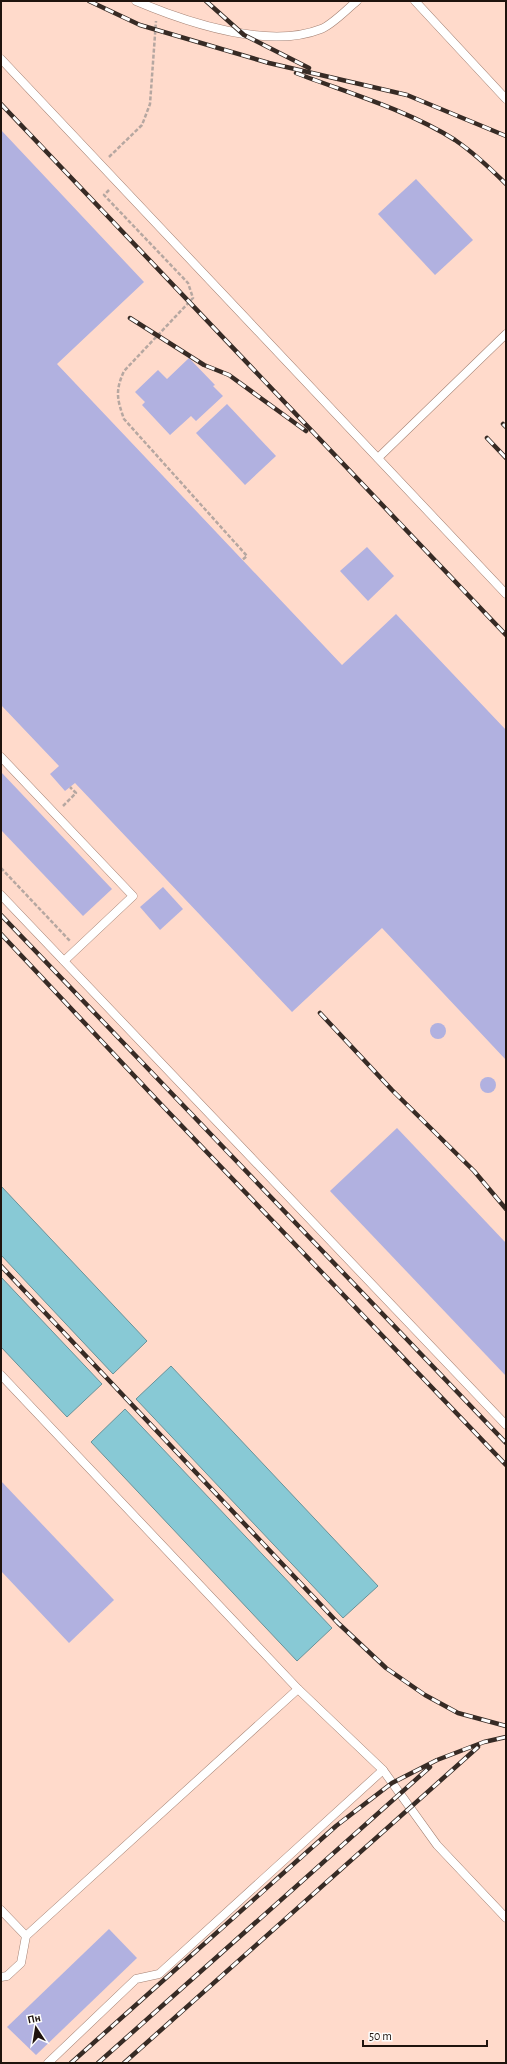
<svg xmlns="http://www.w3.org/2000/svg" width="507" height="2064" font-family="'Alegreya Sans',sans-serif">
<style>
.built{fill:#ffdacb}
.water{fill:#88c9d5;stroke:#689299}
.building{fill:#b1b1e0}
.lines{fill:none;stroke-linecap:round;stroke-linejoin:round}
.lane-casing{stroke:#a48173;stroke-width:9}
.path{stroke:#b6a7a1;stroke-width:2.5;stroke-dasharray:4 2;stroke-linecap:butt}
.lane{stroke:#fff;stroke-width:8}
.rail-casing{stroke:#372b25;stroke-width:4.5}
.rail{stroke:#fdfdfd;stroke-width:3;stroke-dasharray:9;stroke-linecap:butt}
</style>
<rect width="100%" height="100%" fill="#fcece6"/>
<rect class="built" x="1" y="1" width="505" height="2062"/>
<g class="water">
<polygon points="1,1186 147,1341 113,1374 1,1255"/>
<polygon points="1,1277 102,1384 67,1417 1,1347"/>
<polygon points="171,1366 378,1586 343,1618 136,1399"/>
<polygon points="125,1409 332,1628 297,1661 91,1442"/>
</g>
<g class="building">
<polygon points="1,130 144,282 57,364 342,665 396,614 506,730 506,1060 382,928 292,1012 75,783 65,791 50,774 59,766 1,705"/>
<polygon points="416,179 473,240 435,275 378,214"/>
<polygon points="189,358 215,385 213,386 223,396 196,421 191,416 170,435 142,405 145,402 135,392 158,370 167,379"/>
<polygon points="227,404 276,456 245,485 196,433"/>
<polygon points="367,547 394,576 368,601 340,571"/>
<polygon points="1,772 112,889 83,916 1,830"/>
<polygon points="163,887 183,909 160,930 140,907"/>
<circle cx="438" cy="1031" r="8"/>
<circle cx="488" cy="1085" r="8"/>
<polygon points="397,1128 506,1243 506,1376 330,1191"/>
<polygon points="1,1481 114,1600 69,1643 1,1571"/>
<polygon points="109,1929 137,1958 36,2055 7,2027"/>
</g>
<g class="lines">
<defs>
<g id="lane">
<path d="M136,1C186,22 268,50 321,29C332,25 347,9 357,1"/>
<polyline points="415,1 506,99"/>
<polyline points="1,59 506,594"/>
<polyline points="378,458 506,334"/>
<polyline points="1,757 133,896 64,961"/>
<polyline points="1,895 506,1425"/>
<polyline points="1,1375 298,1689 383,1770 437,1845 506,1918"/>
<polyline points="1,1910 26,1936"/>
<polyline points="1,1977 7,1976 21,1963 26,1936 298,1689"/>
<polyline points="48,2063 136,1979 159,1974 383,1770"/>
</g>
</defs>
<use href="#lane" class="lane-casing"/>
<g class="path">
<polyline points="109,157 142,125 150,104 156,21"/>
<path d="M109,190L104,195L188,283L193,298L124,371C115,391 117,399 124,419L247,556L242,560"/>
<polyline points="63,806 76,793 70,787"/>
<polyline points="1,868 70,941"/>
</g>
<use href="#lane" class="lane"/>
<defs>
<g id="rail">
<polyline points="89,1 140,25 269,63 407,95 506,136"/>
<polyline points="206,1 244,35 309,68"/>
<path d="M296,73C348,93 408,110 455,140C474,153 490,168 506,184"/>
<polyline points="1,104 506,635"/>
<polyline points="130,318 204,365 229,375 306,431"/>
<polyline points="503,424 506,427"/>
<polyline points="487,438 506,458"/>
<polyline points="1,915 506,1443"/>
<polyline points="1,934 156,1099 506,1465"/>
<polyline points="320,1013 392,1090 474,1171 506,1209"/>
<polyline points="1,1266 338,1623 386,1668 425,1695 458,1713 506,1726"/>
<polyline points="71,2063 336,1826 392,1783 437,1760 484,1742 506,1737"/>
<polyline points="98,2063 430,1767"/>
<polyline points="124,2063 478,1747"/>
</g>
</defs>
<use href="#rail" class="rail-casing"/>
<use href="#rail" class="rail"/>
</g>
<rect width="507" height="2064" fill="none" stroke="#1f130d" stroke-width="4"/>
<g transform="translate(36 2028) rotate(348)" stroke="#fdfdfd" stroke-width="3" paint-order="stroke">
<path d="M0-3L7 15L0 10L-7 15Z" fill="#1f130d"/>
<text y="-6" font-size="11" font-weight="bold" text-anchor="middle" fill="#1f130d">Пн</text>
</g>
<path d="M363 2040v6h124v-6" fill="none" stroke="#1f130d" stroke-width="2"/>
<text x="369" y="2040" font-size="12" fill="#1f130d" stroke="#fdfdfd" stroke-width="3" paint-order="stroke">50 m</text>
</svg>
